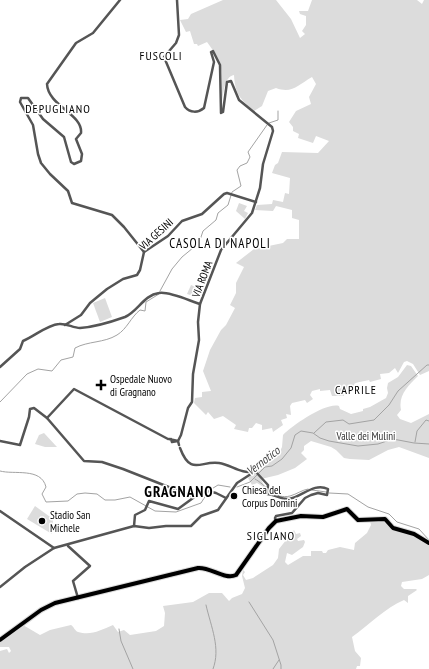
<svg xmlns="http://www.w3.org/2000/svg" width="429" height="669" font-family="'PT Sans Narrow',sans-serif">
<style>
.green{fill:#dcdcdc}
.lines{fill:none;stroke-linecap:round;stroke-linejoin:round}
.stream{stroke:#a3a3a3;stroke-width:1}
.major-casing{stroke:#dbdbdb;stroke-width:6}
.minor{stroke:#555;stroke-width:2.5}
.major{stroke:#000;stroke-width:4}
.poi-dot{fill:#000;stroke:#fff;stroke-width:1.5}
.labels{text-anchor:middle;stroke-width:3;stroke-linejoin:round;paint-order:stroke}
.street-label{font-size:11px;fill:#000;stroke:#fff}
.poi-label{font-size:11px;fill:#000;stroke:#fff;text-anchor:start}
.park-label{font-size:11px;fill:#333;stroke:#fff}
.neighbourhood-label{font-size:12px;letter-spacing:1px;fill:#000;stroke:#fff}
.water-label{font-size:12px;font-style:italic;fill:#444;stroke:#fff}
.quarter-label{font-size:13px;letter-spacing:1px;fill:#000;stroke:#fff}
.district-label{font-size:15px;font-weight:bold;letter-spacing:1px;fill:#000;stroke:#fff}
</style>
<rect width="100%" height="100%" fill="#fff"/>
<g class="green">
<path d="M223,0H276L291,19L300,38L305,34L302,31L306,25V16L300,14L299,11H308L312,0H417L422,4L424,0H429V371L420,375L413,364L407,361L404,362L398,373L395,368L389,373L380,374L381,379L370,382L369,380C363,382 359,381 354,384L357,391L344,390V396H332L330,390L320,391V389L312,391L310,395L313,399L307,403L305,400L292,403L290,406L291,415L286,414L287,418L281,420L283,425L273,432L272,428L262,430V425L256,423L252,428H249L248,432L234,429L236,425L223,416L214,419L208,412L206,415L194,403L195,398L202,397V392L211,391L203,371L210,350L221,330L226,325L235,308L230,305L236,293V283L244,267L236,263L254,249L283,243L287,239H299V220L292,218V210L276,206L273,211L255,210L257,205L272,204L273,200L283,202L285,193L289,194L290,178L272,173L275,165L278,163L282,152L318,153L329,141L316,136L313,143L298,138L299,134L293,131V127L289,122L296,111L311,104L309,97L316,84L312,77C298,85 292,94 276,88L268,91L262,106L254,111C240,99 235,94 234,75C224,77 224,92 222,100C220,70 227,69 207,42L198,46L197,44H194L190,31L186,32L180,20L188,19L191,14Z"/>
<polygon points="239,203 247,206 244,211 248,213 245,219 236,211"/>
<polygon points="191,285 200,289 197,297 187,294"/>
<polygon points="105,298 112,317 100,322 93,303"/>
<path d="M407,365L411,366L418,376C408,386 398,395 401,410L397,415L400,419L411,423L429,414V458L399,447L388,450L369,460L350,459L344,458L336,450L331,447L311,441L304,446V450L301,453L307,459L295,468L278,475L261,479L265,488L257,483L252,485L248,478L279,453L282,447L283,435C293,425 326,402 339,406L340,409L351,414L363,411V409L370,407L386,398L388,393L387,388L388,383L398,377Z"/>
<polygon points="44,433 57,447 45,447 35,444 39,435"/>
<polygon points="35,506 53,519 52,534 27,519"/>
<path d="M383,519C394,531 414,535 429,543V575L422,579L402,582L401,586L404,589H416L417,590L408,596V603L404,600C386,607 368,626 352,637L355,651L361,658L360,666H357L356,669H0V651L7,649L9,653L11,651L9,647H0V642L23,625L40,635L50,630L71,625C74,627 75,631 78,632C91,636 101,630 113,625L118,632L124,630L130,635L156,631L164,626L165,613L163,606L193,602L209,593H222L229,601L232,598L242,594L245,588L242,576L243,570L245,572L243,575L246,580L253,578L273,565L278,558L279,549L294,530L296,534L300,533L301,536L297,539L298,541L304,540L305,542L303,547L292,555L287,553L285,562L288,565L303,556H311V551H322L323,553H326L328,550L340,547L354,550L355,543L367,533L371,525L370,521Z"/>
</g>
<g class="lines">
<g class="stream">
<polyline points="269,123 278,120 278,111"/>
<polyline points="160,291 172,269 182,257 199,243 203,231 216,220 218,213 228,205 232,192 241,186 237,170 240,166 247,163 250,157 248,152 267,125"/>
<path d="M0,402L27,374L38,369L52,371L61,360L73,357L75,348C88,341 104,343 117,335C127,329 131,317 140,310L145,311L146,302L159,294"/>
<polyline points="314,433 326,422 343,420 349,424 374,420 389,405 398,391 427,365 429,365"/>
<polyline points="415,442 417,431 426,420 429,421"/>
<path d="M0,471C14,475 41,467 46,487L42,494L46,502L68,501L77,494L85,493L97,494L105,500H115L130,497L155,511L176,512L201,503L208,492"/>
<path d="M255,479C266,485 275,500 290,496C297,494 302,490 308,489"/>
<polyline points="237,487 250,482 265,467 272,466 282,459 291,448 295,435 301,431 313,433 320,438 329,441 358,446 378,444 393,439 414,443 429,444"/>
<polyline points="210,490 218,485 230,487"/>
<polyline points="312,490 326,492"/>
<polyline points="329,493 348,494 368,507 389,514 397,522 419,529 429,540"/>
<polyline points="249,602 273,640 281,665 281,669"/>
<path d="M206,605C211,627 221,648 213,669"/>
<polyline points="119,629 121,641 133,669"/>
<polyline points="273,669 279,660"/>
</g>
<defs>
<path id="major" d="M0,640L41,610L55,603L198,568C211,567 224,580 236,575L269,528L276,521L301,516L323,517L347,509L358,520L385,519L393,528L414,534L429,543"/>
</defs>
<use href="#major" class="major-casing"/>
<g class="minor">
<path d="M120,0L93,33L76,43L47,84C48,106 83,114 81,133L76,139L82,154L81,161L74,164L71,162L64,137L43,119L28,98H21L20,102L33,125L38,154L41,163L50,174L68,191L72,203L112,215L124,227L144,252"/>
<path d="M177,0L179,35L176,43L164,57L185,107C190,113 198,113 204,108L214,62L211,52L213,51L220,65L221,113L223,112L227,82L231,81L239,100L272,127L273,131L263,164L260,188L252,213L221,250L200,304L198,322L199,340L193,374L192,402L188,408L181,435L178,441L179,445"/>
<polyline points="65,325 81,315 90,303 107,289 123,279 137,275 140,270 144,252 168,236 182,221 202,214 224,194 227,193 256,202"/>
<path d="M0,367L20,349L23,341C35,336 47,325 59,324C66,323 73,328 80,328C95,327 111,322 125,317C138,311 144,295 159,293C169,291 190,301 200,304"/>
<polyline points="47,418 84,461 102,462 123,469 194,497"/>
<polyline points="169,439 178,441 172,442 171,439"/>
<polyline points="0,441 20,445 29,417 30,409 34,408 47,418 74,389 168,439"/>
<path d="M180,448C191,477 201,460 219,463C232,465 241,475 255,471L268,485L267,494C275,494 281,500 289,499C302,497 314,482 328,489L327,495L318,493L311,495L305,498L292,513L276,516L275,518L276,521"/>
<polyline points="0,511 54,548"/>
<polyline points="134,526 135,515 145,510 149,501 178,509 204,490 216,493 226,498"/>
<polyline points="68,546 90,566 73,581 78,598"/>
<polyline points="0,587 25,567 54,548 134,526 149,528 166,526 191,526 201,516 218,510 237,483 254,472"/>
</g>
<use href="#major" class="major"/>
</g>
<g class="poi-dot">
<path d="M99 379h4v4h4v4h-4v4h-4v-4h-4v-4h4z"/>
<circle cx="234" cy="496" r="4"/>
<circle cx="42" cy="521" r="4"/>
</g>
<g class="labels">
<g class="street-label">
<text transform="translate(156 234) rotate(-42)" y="4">VIA GESINI</text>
<text transform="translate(202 279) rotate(-69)" y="4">VIA ROMA</text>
</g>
<g class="poi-label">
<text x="110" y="383">Ospedale Nuovo<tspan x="110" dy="13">di Gragnano</tspan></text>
<text x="242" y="494">Chiesa del<tspan x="242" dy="13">Corpus Domini</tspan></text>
<text x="50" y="519">Stadio San<tspan x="50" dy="13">Michele</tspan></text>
</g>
<g class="park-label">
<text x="366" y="440">Valle dei Mulini</text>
</g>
<g class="neighbourhood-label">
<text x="161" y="60">FUSCOLI</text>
<text x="58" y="113">DEPUGLIANO</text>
<text x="356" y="394">CAPRILE</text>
<text x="271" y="540">SIGLIANO</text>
</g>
<g class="water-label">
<text transform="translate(263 461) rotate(-38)" y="4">Vernotico</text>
</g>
<g class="quarter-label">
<text x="220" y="248">CASOLA DI NAPOLI</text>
</g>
<g class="district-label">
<text x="179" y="497">GRAGNANO</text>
</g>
</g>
</svg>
